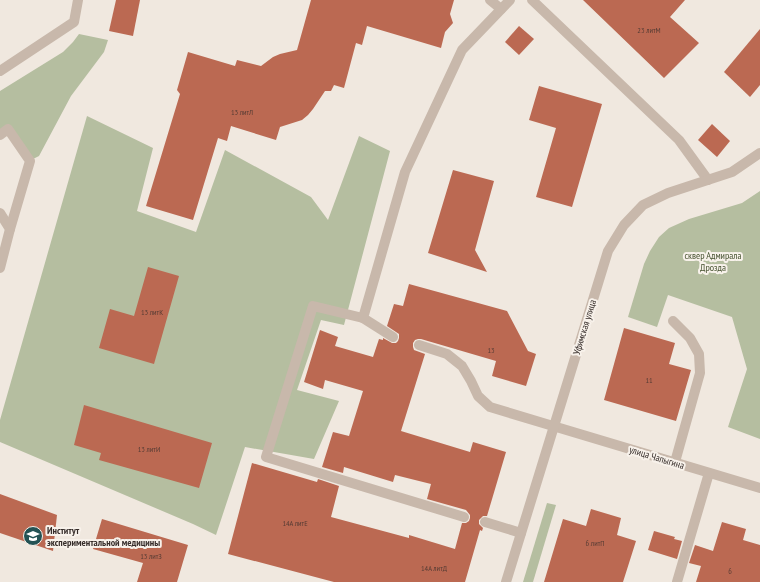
<svg xmlns="http://www.w3.org/2000/svg" width="760" height="582" font-family="'PT Sans Narrow',sans-serif">
<style>
.green{fill:#b5bea0}
.building{fill:#bb6952}
.lines{fill:none;stroke-linecap:round;stroke-linejoin:round}
.lane{stroke:#c8b8ab;stroke-width:10}
.street{stroke:#c8b8ab;stroke-width:10}
.labels{text-anchor:middle;stroke-width:4;stroke-linejoin:round;paint-order:stroke}
.number-label{font-size:8px;fill:#573c34}
.park-label{font-size:10px;fill:#465230;stroke:#f8f2eb}
.street-label{font-size:10px;fill:#362d2a;stroke:#f8f2eb}
.poi-label{font-size:10px;font-weight:bold;fill:#362d2a;stroke:#f8f2eb;text-anchor:start}
</style>
<rect width="100%" height="100%" fill="#f0e8df"/>
<g class="green">
<polygon points="79,34 108,40 104,52 71,96 39,156 31,160 9,127 0,132 0,91 63,52 73,42"/>
<polygon points="87,116 153,148 137,211 196,232 225,150 311,197 328,220 359,136 390,151 344,325 321,320 297,390 339,401 314,459 245,447 216,535 193,524 0,442 0,420"/>
<polygon points="760,191 760,439 728,427 747,369 732,317 668,295 657,327 628,317 644,264 650,251 659,237 669,228 689,219 742,203"/>
<polygon points="547,503 556,505 533,582 523,582"/>
</g>
<g class="building">
<polygon points="116,0 140,0 133,36 109,31"/>
<polygon points="311,0 454,0 450,14 453,23 445,32 441,48 367,26 362,45 356,43 344,88 334,85 331,91 325,91 313,109 308,115 302,120 280,127 276,140 231,126 227,141 218,138 193,220 146,206 180,94 177,90 188,52 235,66 237,60 261,66 273,57 280,54 297,50"/>
<polygon points="583,0 685,0 670,17 699,43 664,78"/>
<polygon points="519,26 534,39 519,55 505,42"/>
<polygon points="760,29 760,85 750,97 724,72"/>
<polygon points="539,86 602,104 572,207 536,197 556,128 529,120"/>
<polygon points="712,124 730,141 717,157 698,140"/>
<polygon points="453,170 494,181 475,250 487,272 428,253"/>
<polygon points="148,267 179,276 154,364 99,348 110,309 134,316"/>
<polygon points="409,284 507,311 528,351 536,354 526,386 492,376 496,361 421,339 418,339 415,340 413,343 413,347 414,350 425,354 401,431 470,452 473,442 506,452 487,516 483,516 479,520 479,524 483,528 482,531 480,530 465,582 334,582 228,554 252,463 317,482 318,479 339,486 331,517 409,538 409,535 455,549 462,523 466,523 469,521 470,518 470,515 466,510 427,499 431,484 395,475 393,482 344,467 343,473 322,467 333,432 349,436 363,391 325,380 323,389 304,382 320,330 338,337 335,346 373,357 379,339 383,340 383,338 392,343 396,343 398,341 399,338 399,334 387,326 394,304 403,306"/>
<polygon points="624,328 675,343 669,364 691,370 676,421 604,400"/>
<polygon points="84,405 212,443 199,488 99,460 101,453 74,445"/>
<polygon points="0,494 57,515 53,551 0,533"/>
<polygon points="591,509 621,518 617,535 636,541 623,582 544,582 563,519 586,526"/>
<polygon points="102,519 188,545 177,582 137,582 143,563 93,549"/>
<polygon points="722,522 746,529 743,540 760,545 760,582 696,582 701,566 689,563 695,545 713,551"/>
<polygon points="654,531 675,537 674,539 682,541 677,559 648,550"/>
</g>
<g class="lines">
<g class="lane">
<polyline points="490,0 501,9"/>
<polyline points="532,0 679,140 708,180"/>
<polyline points="0,71 74,22 78,0"/>
<polyline points="0,135 8,129 30,161 10,229"/>
<polyline points="0,213 10,229 0,268"/>
<polyline points="363,318 313,306 266,457 464,517"/>
<polyline points="673,321 690,338 699,354 700,373 675,462"/>
<polyline points="393,337 363,318 405,172 462,50 510,0"/>
<polyline points="419,345 447,354 462,366 471,381 478,396 490,407 553,426"/>
<polyline points="485,522 521,533"/>
<polyline points="677,582 709,473"/>
</g>
<g class="street">
<polyline points="553,426 760,488"/>
<polyline points="506,582 608,251 624,225 643,205 668,193 732,172 760,153"/>
</g>
</g>
<defs>
<symbol id="university-disc" viewBox="-11 -11 22 22"><circle r="9.5" fill="#235254" stroke="#f8f2eb"/><path d="M0-5L7-2L0 1L-7-2ZM-4 1L0 2.5L4 1V4Q0 6-4 4Z" fill="#fff"/></symbol>
</defs>
<g fill-rule="evenodd">
<use href="#university-disc" x="22" y="525" width="22" height="22"/>
</g>
<g class="labels">
<g class="number-label">
<text x="649" y="33">23 литМ</text>
<text x="242" y="115">13 литЛ</text>
<text x="152" y="315">13 литК</text>
<text x="491" y="353">13</text>
<text x="649" y="383">11</text>
<text x="149" y="452">13 литИ</text>
<text x="295" y="526">14А литЕ</text>
<text x="595" y="546">6 литП</text>
<text x="151" y="559">13 литЗ</text>
<text x="434" y="571">14А литД</text>
<text x="730" y="574">6</text>
</g>
<g class="park-label">
<text x="713" y="259">сквер Адмирала<tspan x="713" dy="12">Дрозда</tspan></text>
</g>
<g class="street-label">
<text transform="translate(584 327) rotate(-73)" y="4">Уфимская улица</text>
<text transform="translate(657 457) rotate(17)" y="4">улица Чапыгина</text>
</g>
<g class="poi-label">
<text x="47" y="534">Институт<tspan x="47" dy="12">экспериментальной медицины</tspan></text>
</g>
</g>
</svg>
